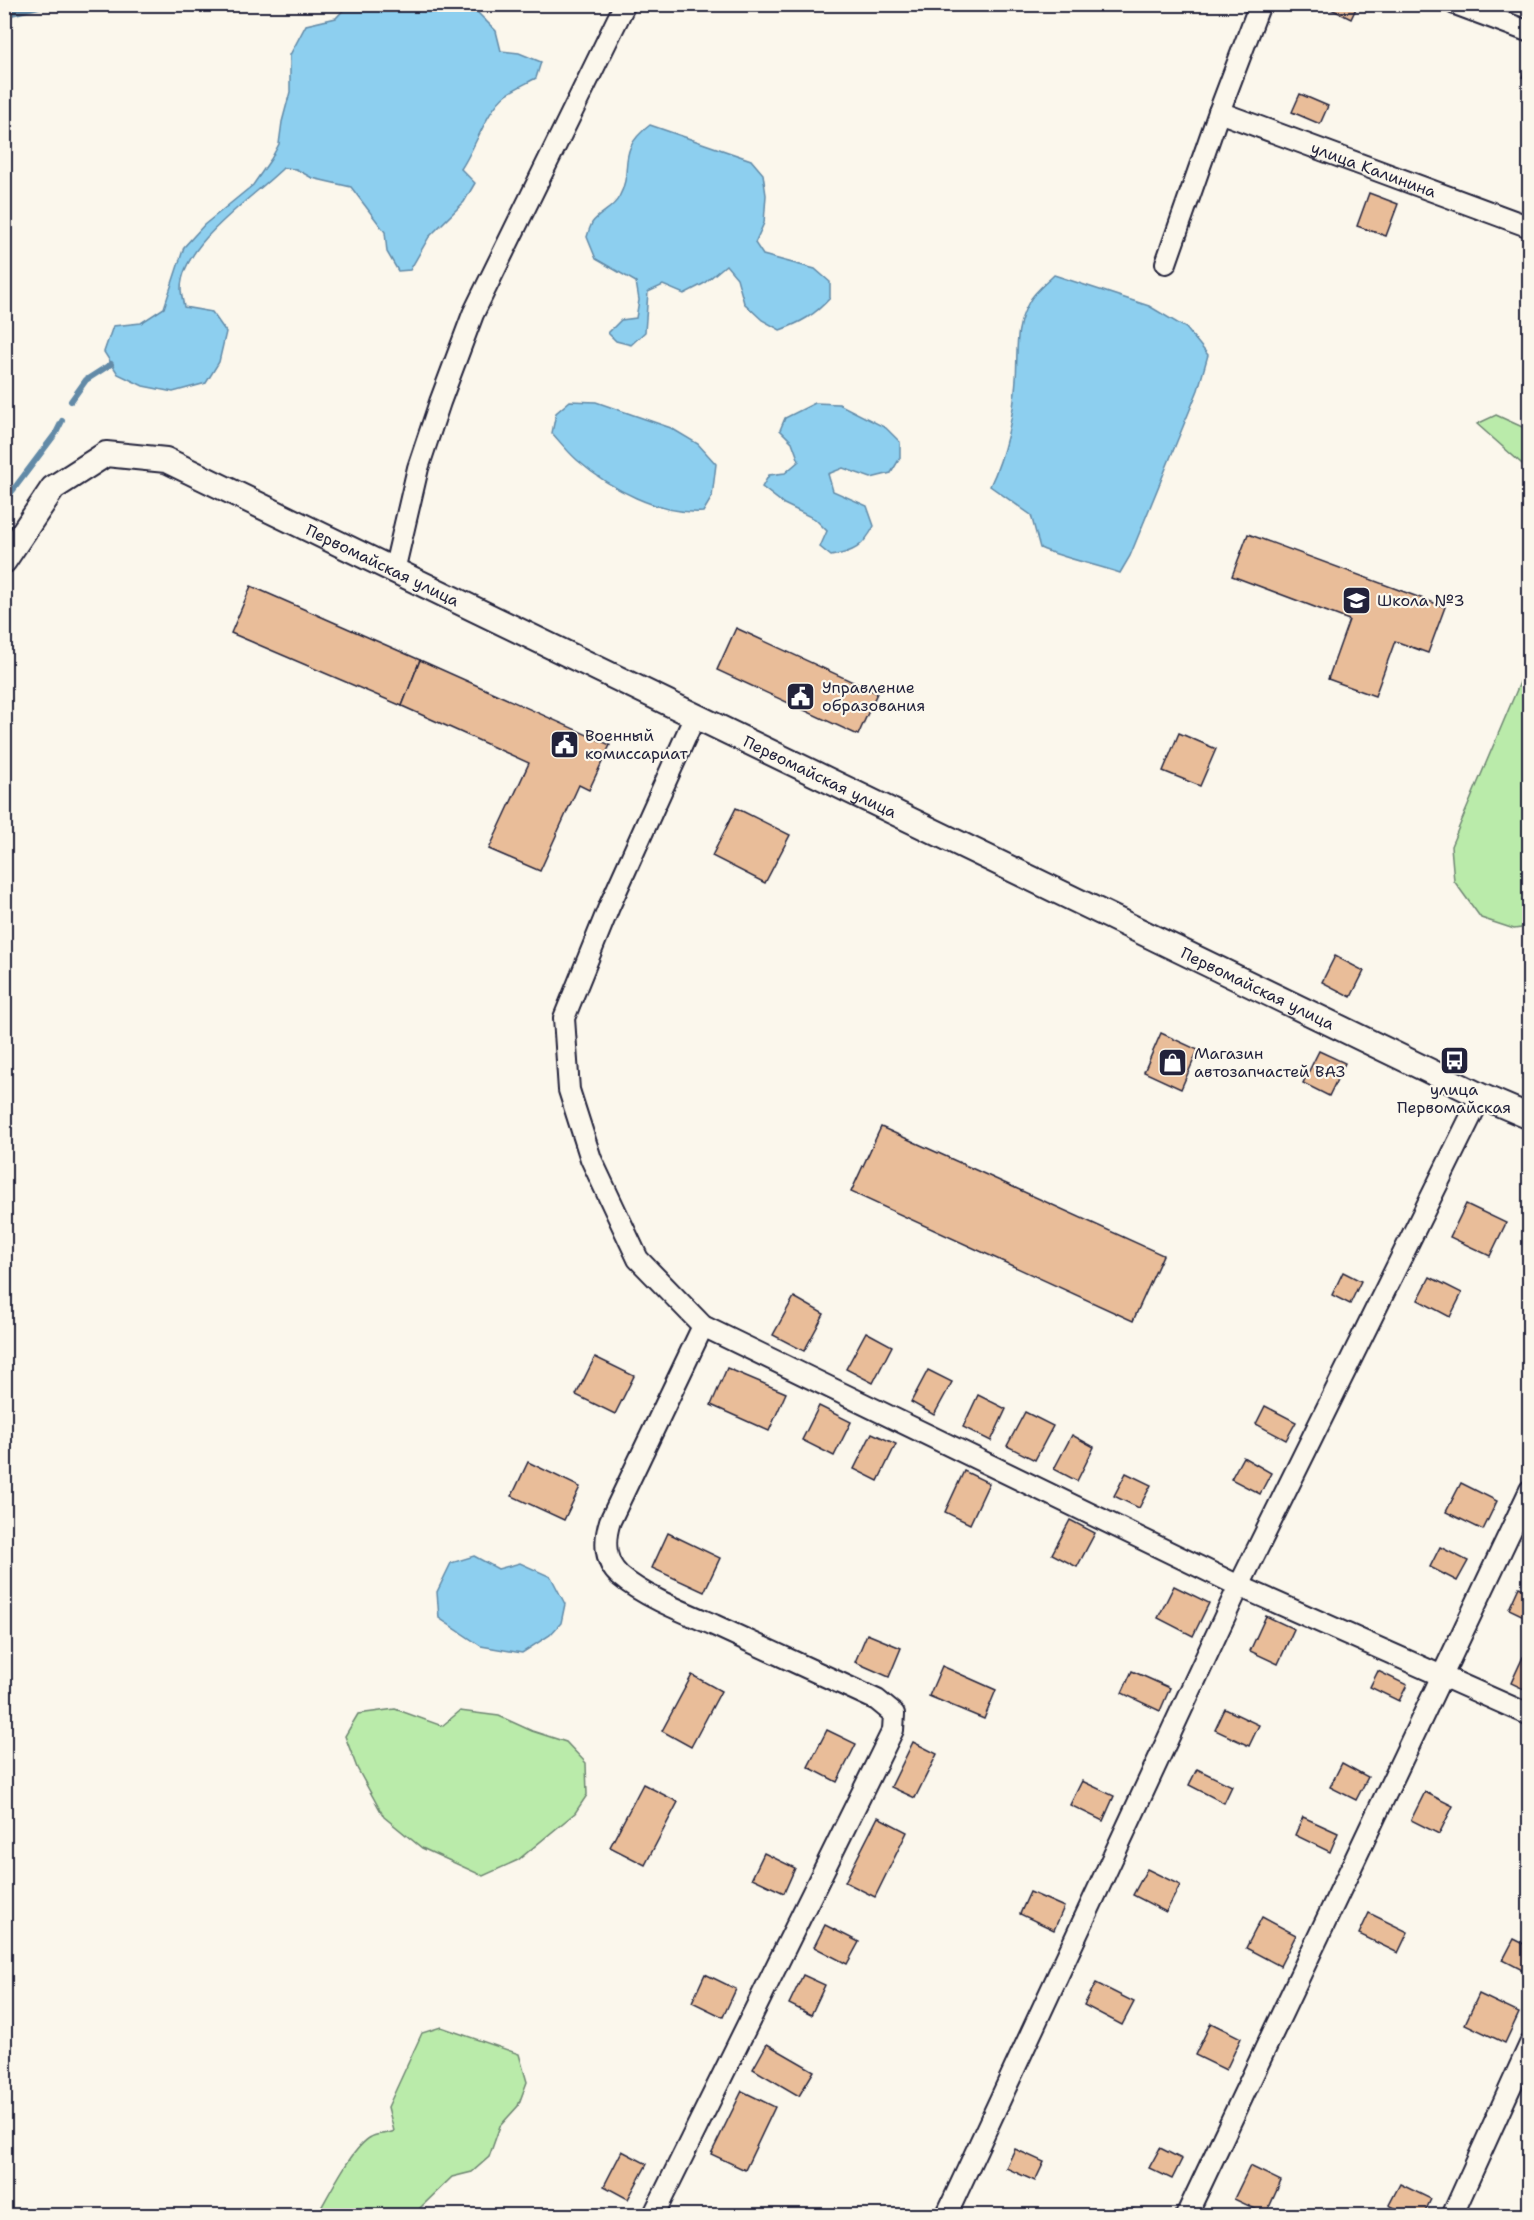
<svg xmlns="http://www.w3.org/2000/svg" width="1534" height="2220" font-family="'Shantell Sans',sans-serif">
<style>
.green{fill:#baebaa;stroke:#6e8672;stroke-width:1.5}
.water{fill:#8dcfef;stroke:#628aa7;stroke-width:1.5}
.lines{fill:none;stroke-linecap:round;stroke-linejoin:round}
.stream{stroke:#628aa7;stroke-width:6}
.building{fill:#e9bd99;stroke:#22223b;stroke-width:1.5}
.minor-casing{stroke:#22223b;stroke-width:24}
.tertiary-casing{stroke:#22223b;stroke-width:28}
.minor{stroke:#fbf7ec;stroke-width:20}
.tertiary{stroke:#fbf7ec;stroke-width:24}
.labels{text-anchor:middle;stroke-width:4.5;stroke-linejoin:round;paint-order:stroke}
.street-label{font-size:16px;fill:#22223b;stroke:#fbf7ec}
.poi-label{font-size:16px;fill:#22223b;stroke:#fbf7ec;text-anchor:start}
</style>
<rect width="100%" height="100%" fill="#fbf7ec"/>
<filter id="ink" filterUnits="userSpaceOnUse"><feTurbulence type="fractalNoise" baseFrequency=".0167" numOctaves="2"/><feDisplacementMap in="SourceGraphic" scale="12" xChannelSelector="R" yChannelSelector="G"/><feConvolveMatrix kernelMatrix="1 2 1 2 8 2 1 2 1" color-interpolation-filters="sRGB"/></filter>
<g filter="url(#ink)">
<g class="green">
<polygon points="1496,415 1529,430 1529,470 1477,424"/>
<polygon points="1529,661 1529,927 1514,929 1481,918 1454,881 1451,846"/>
<polygon points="395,1709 442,1726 460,1711 499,1716 532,1731 566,1742 586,1763 587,1795 575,1813 518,1860 483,1876 422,1848 384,1817 357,1768 345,1736 358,1714"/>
<path d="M441,2027L519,2054L527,2082L518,2106L500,2126L489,2157L472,2172L452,2177L419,2209L417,2215H317C329,2195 352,2147 371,2137C377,2133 386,2135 394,2131L388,2107L422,2033Z"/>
</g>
<g class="water">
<path d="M349,4L470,5L496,31L501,51L519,53L541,62L536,78C527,83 516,88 507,94C486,110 476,147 461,169L475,183L464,202L429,237L410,270L398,271L387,252L385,232L351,187L312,178L296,169L283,168C254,197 181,244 181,289C181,294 183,301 184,307L212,312L226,332L219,362L206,383L173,392L143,386L118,374L104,352L113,326L141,323L164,308L184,247L204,225L253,185L271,159L279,144L282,122L290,92V55L306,25L336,18Z"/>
<path d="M650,125L751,160L763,174L766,195L764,223L755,243L763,255L815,269L830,282V298C815,315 800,323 780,330L762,320L744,303L737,278L726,265L703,284L684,294L663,285L648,292L645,332L631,345L616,341L608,333L621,320L636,318L639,300L636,282L596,259L587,237C588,233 590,227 592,223C599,213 613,209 619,197C635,168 614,152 650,125Z"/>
<path d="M1054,275L1149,306L1186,328L1208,355L1198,390L1130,556L1120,573C1094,564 1066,559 1040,548L1031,515L990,486C1005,455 1014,414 1016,379C1018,351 1014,328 1029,302C1034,292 1046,283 1054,275Z"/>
<path d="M570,401L596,402L671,428L698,444L716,464L712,497L703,512C660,515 610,489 577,460C568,452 560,442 552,433L556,413Z"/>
<path d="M815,403L839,404L886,428L900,442V458L891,473L871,478L843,468L828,474L833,491L867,506L874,526C863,547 854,552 831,556L820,547L827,531L815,519L784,504L762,487L769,475L785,473L799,461L792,442L780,430L785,418Z"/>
<polygon points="474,1556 498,1569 520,1563 551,1577 565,1604 561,1623 550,1635 522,1653 481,1646 439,1618 437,1592 451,1563"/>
</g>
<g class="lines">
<g class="stream">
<polyline points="4,15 46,4"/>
<polyline points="71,401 86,380 111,364"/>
<polyline points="4,502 56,433 62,421"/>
</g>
</g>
<g class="building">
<polygon points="1334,4 1358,4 1351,19 1331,9"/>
<polygon points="1530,59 1530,80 1522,77"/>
<polygon points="1300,94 1328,106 1320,124 1292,112"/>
<polygon points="1369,193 1398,204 1386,236 1357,226"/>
<polygon points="1248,534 1445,607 1428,653 1395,641 1375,696 1328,679 1349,620 1232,576"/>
<polygon points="251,586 420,660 402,706 231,633"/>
<polygon points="736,628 877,693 858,735 717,670"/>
<polygon points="420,660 610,745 589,790 579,785 540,871 489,849 529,763 402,706"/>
<polygon points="1179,733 1216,749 1200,786 1163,771"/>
<polygon points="736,808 790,835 765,883 712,856"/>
<polygon points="1335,956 1364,971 1351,997 1322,982"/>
<polygon points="1161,1033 1198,1050 1181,1089 1144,1072"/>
<polygon points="1319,1051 1345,1063 1329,1096 1303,1083"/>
<polygon points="1530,1061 1530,1081 1522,1078"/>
<polygon points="881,1127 1163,1255 1133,1321 851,1192"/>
<polygon points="1466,1204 1506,1223 1490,1256 1450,1237"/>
<polygon points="1343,1272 1361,1281 1350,1304 1332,1295"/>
<polygon points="1430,1277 1462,1293 1450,1317 1418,1300"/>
<polygon points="794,1297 824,1314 804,1351 773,1335"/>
<polygon points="866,1332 892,1346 873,1383 846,1369"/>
<polygon points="595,1357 634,1376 615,1414 576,1395"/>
<polygon points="727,1368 786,1393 769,1431 711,1405"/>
<polygon points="928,1370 952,1382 934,1415 911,1402"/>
<polygon points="978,1395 1006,1409 991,1441 963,1427"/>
<polygon points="819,1406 851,1422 834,1456 802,1440"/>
<polygon points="1265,1406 1296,1422 1286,1440 1256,1424"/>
<polygon points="1025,1412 1053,1426 1035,1460 1007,1446"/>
<polygon points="872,1433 896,1444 878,1481 854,1469"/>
<polygon points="1072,1435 1094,1447 1077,1481 1054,1469"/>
<polygon points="1243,1457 1271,1473 1260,1494 1231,1479"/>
<polygon points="528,1462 580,1487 564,1520 512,1496"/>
<polygon points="964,1471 989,1483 970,1524 945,1512"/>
<polygon points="1126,1473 1151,1485 1139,1508 1114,1496"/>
<polygon points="1461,1483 1497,1501 1483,1530 1446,1512"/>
<polygon points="1070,1520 1095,1533 1077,1567 1052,1554"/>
<polygon points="668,1533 720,1558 704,1592 652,1568"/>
<polygon points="1440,1547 1468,1561 1457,1581 1430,1567"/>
<polygon points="1174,1586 1209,1603 1193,1636 1158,1618"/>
<polygon points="1519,1587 1530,1592 1530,1619 1509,1609"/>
<polygon points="1266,1616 1294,1629 1278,1664 1250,1651"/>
<polygon points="867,1634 901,1648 889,1677 855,1662"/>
<polygon points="1523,1657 1530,1660 1530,1692 1511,1683"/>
<polygon points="942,1666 996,1690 984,1719 929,1696"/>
<polygon points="1132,1671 1170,1688 1160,1711 1122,1693"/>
<polygon points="1378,1671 1407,1685 1399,1701 1370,1687"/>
<polygon points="692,1675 721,1691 691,1747 662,1731"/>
<polygon points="1225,1709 1259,1725 1249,1746 1215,1730"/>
<polygon points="827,1730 856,1744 837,1782 808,1767"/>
<polygon points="913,1742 937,1754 915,1798 891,1787"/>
<polygon points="1342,1763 1368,1777 1356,1800 1330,1787"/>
<polygon points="1197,1769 1232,1786 1224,1803 1189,1785"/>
<polygon points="1082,1781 1114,1796 1103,1821 1070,1805"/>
<polygon points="643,1784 678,1802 645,1865 610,1847"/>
<polygon points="1425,1792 1453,1806 1439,1834 1411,1820"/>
<polygon points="878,1817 907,1832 875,1897 845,1882"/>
<polygon points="1303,1817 1338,1833 1330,1852 1295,1835"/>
<polygon points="764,1853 795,1868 784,1893 752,1878"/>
<polygon points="1147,1869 1180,1885 1166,1912 1133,1895"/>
<polygon points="1030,1892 1064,1907 1054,1930 1020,1914"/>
<polygon points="1369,1913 1408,1932 1398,1953 1359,1934"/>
<polygon points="1262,1917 1296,1935 1280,1966 1246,1948"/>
<polygon points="825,1925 859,1942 847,1964 814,1947"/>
<polygon points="1514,1939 1530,1947 1530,1974 1503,1960"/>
<polygon points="705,1974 736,1989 723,2017 692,2002"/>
<polygon points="803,1975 825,1985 811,2015 789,2004"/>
<polygon points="1096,1983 1134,2002 1122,2025 1084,2005"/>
<polygon points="1479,1994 1519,2013 1505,2043 1465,2024"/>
<polygon points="1211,2023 1241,2038 1226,2070 1195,2055"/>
<polygon points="767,2044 814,2071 799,2096 753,2069"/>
<polygon points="742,2091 775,2107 745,2170 711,2154"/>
<polygon points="1160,2148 1182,2159 1172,2179 1149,2168"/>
<polygon points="1015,2149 1044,2162 1035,2181 1006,2168"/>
<polygon points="622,2151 647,2164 628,2199 604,2186"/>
<polygon points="1250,2166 1281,2181 1266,2214 1234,2199"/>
<polygon points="1400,2184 1431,2199 1423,2216 1410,2216 1389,2205"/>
<polygon points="1133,2209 1148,2216 1130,2216"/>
</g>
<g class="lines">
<defs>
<g id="minor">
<polyline points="1455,4 1530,32"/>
<path id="s1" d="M1219,112L1530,227"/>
<polyline points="1166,263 1219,112 1260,4"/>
<polyline points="394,571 418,468 440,402 473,314 625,4"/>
<polyline points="695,716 609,907 564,1018 569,1090 591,1159 638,1259 703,1326 1239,1586 1530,1715"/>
<path d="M653,2216L893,1730L894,1714L877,1700C823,1675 768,1650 714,1625C686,1613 643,1596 620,1576C604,1562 604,1540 610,1521L703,1326"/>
<polyline points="946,2216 1239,1586 1481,1096"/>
<polyline points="1186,2216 1530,1490"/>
<polyline points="1452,2216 1530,2044"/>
</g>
<g id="tertiary">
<path id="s2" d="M4,561L53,488L106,454L166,460L1481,1096L1530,1117"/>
</g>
</defs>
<use href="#minor" class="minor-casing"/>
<use href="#tertiary" class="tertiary-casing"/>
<use href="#minor" class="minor"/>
<use href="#tertiary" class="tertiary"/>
</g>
</g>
<defs>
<symbol id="school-square" viewBox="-11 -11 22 22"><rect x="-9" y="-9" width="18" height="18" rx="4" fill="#22223b" stroke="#fbf7ec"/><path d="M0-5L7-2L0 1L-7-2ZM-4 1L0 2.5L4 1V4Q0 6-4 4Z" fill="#fff"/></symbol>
<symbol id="civic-square" viewBox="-11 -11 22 22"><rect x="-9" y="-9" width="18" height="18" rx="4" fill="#22223b" stroke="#fbf7ec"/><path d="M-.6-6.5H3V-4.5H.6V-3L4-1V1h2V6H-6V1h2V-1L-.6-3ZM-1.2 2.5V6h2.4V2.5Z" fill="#fff"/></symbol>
<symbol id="bus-square" viewBox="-11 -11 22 22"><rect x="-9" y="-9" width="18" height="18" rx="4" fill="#22223b" stroke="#fbf7ec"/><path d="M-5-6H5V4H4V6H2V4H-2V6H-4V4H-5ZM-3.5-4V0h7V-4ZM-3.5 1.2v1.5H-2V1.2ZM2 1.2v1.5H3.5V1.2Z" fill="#fff"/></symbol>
<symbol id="shop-square" viewBox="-11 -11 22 22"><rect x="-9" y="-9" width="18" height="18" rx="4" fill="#22223b" stroke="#fbf7ec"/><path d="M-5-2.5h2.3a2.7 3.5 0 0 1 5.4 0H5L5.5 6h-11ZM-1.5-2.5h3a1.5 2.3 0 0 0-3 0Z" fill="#fff"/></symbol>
</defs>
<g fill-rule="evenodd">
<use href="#school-square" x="1340" y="584" width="33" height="33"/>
<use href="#civic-square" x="784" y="680" width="33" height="33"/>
<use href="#civic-square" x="548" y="728" width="33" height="33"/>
<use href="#bus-square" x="1438" y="1044" width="33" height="33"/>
<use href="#shop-square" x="1156" y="1046" width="33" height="33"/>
</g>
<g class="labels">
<g class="street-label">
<text dy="6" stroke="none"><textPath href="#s1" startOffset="165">улица Калинина</textPath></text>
<text dy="6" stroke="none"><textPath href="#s2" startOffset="452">Первомайская улица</textPath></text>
<text dy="6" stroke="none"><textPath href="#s2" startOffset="938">Первомайская улица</textPath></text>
<text dy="6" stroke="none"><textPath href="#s2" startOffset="1424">Первомайская улица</textPath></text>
</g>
<g class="poi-label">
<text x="1377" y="606">Школа №3</text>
<text x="822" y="693">Управление<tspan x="822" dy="18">образования</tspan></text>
<text x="585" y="741">Военный<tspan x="585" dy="18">комиссариат</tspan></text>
<text x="1194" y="1059">Магазин<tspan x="1194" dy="18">автозапчастей ВАЗ</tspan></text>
<text x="1454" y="1095" text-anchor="middle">улица<tspan x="1454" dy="18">Первомайская</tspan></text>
</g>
</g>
<rect width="1534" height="2220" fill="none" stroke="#fbf7ec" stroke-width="24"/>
<rect x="12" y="12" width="1510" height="2196" fill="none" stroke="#22223b" stroke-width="2" filter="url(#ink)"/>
</svg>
